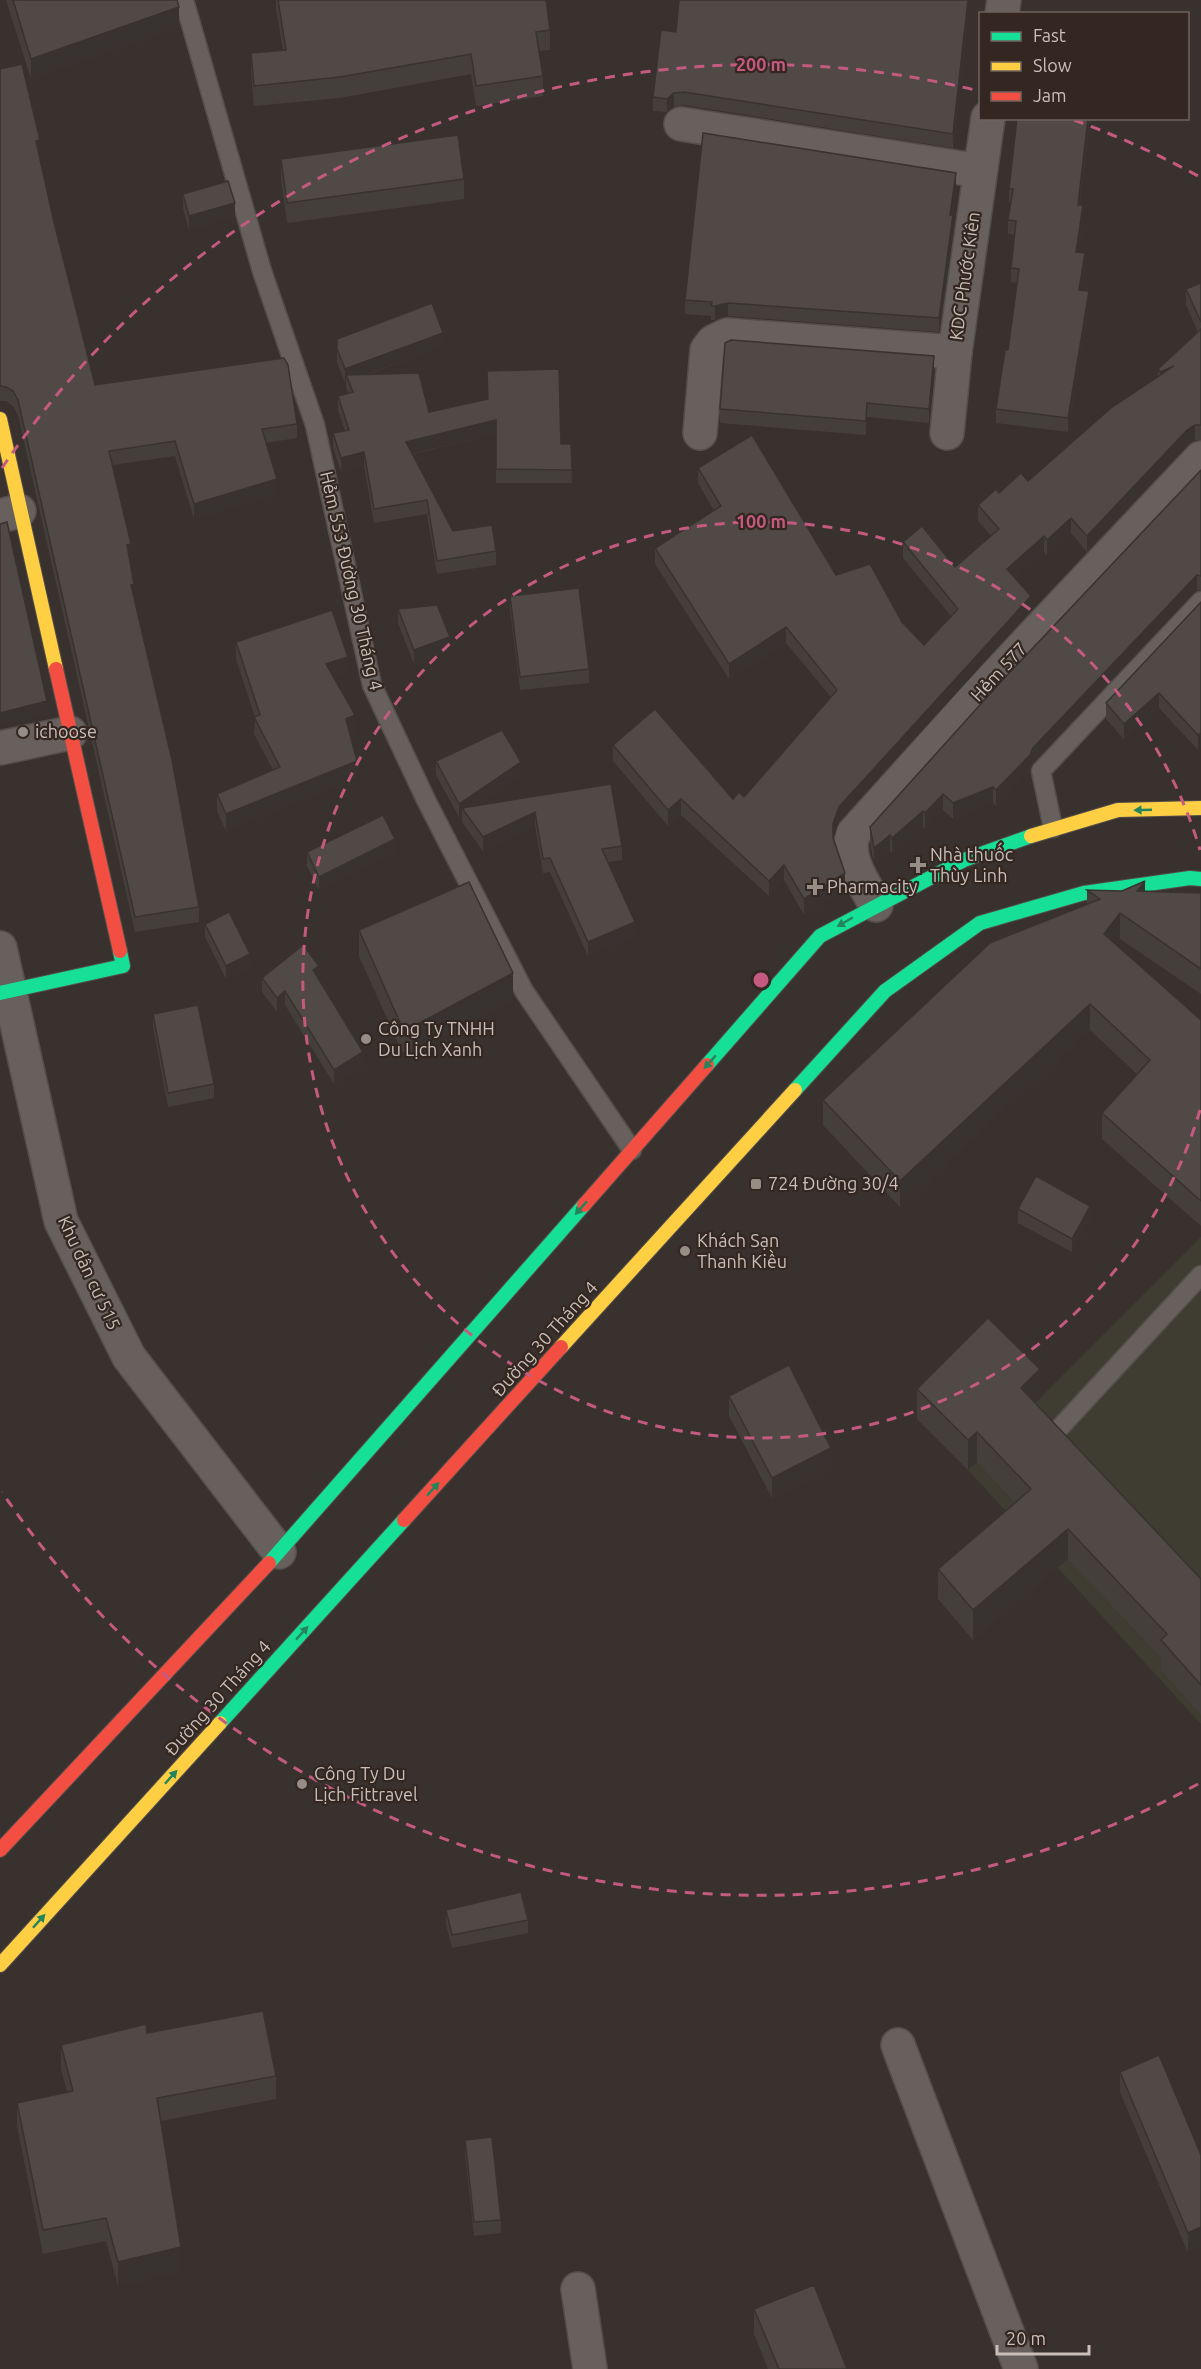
<svg xmlns="http://www.w3.org/2000/svg" width="1201" height="2369" font-family="Ubuntu,sans-serif">
<style>
.medical{fill:#3f3c32}
.lines{fill:none;stroke-linecap:round;stroke-linejoin:round}
.lane-casing{stroke:#544e4b;stroke-width:21}
.street-casing{stroke:#544e4b;stroke-width:36}
.fast-casing{stroke:#544e4b;stroke-width:16}
.slow-casing{stroke:#544e4b;stroke-width:16}
.jam-casing{stroke:#544e4b;stroke-width:16}
.lane{stroke:#67605d;stroke-width:18}
.street{stroke:#67605d;stroke-width:33}
.fast{stroke:#16e098;stroke-width:14}
.slow{stroke:#ffcf43;stroke-width:14}
.jam{stroke:#f24e42;stroke-width:14}
.wall{fill:#453f3b}
.shaded-wall{fill:#383330}
.building{fill:#504945;stroke:#383330;stroke-width:1.5}
.oneway{fill:#25845c}
.ring{fill:none;stroke:#c55a80;stroke-width:3;stroke-dasharray:10 8}
.poi-dot{fill:#978d87;stroke:#342721;stroke-width:2}
.labels{text-anchor:middle;stroke-width:4.5;stroke-linejoin:round;paint-order:stroke}
.street-label{font-size:18px;fill:#c9beb8;stroke:#342721}
.poi-label{font-size:18px;fill:#c9beb8;stroke:#342721;text-anchor:start}
.centre{fill:#c55a80;stroke:#342721;stroke-width:3}
.ring-label{font-size:18px;text-anchor:middle;font-weight:bold;fill:#c55a80;stroke:#342721;stroke-width:4.5;stroke-linejoin:round;paint-order:stroke}
</style>
<rect width="100%" height="100%" fill="#39312d"/>
<polygon class="medical" points="1201,1237 1201,1724 968,1470"/>
<g class="lines">
<defs>
<g id="lane">
<polyline points="184,0 262,271 315,425 372,685 426,800 524,991 632,1150"/>
<polyline points="1053,828 1041,771 1201,601"/>
<polyline points="1054,1434 1201,1275"/>
</g>
<g id="street">
<polyline points="1002,14 1004,0"/>
<polyline points="681,124 980,171"/>
<polyline points="700,433 707,350 713,342 727,335 955,352"/>
<polyline points="947,433 955,352 988,118"/>
<polyline points="0,516 19,511"/>
<polyline points="0,748 70,733"/>
<path d="M876,905C864,883 845,859 853,834L983,689L1201,458"/>
<polyline points="0,948 61,1221 129,1357 279,1552"/>
<polyline points="898,2045 1021,2369"/>
<polyline points="578,2289 590,2369"/>
</g>
<g id="fast">
<polyline points="0,993 123,966 120,951"/>
<polyline points="707,1065 820,936 964,860 1031,836"/>
<polyline points="795,1090 885,991 980,923 1084,893 1190,878 1201,879"/>
<polyline points="269,1563 584,1205"/>
<polyline points="220,1723 404,1520"/>
</g>
<g id="slow">
<polyline points="0,419 56,669"/>
<polyline points="1031,836 1118,810 1201,808"/>
<polyline points="561,1347 795,1090"/>
<polyline points="0,1965 220,1723"/>
</g>
<g id="jam">
<polyline points="56,669 120,951"/>
<polyline points="584,1205 707,1065"/>
<polyline points="404,1520 561,1347"/>
<polyline points="0,1850 269,1563"/>
</g>
</defs>
<use href="#lane" class="lane-casing"/>
<use href="#street" class="street-casing"/>
<use href="#fast" class="fast-casing"/>
<use href="#slow" class="slow-casing"/>
<use href="#jam" class="jam-casing"/>
<use href="#lane" class="lane"/>
<use href="#street" class="street"/>
<use href="#fast" class="fast"/>
<use href="#slow" class="slow"/>
<use href="#jam" class="jam"/>
</g>
<g class="wall">
<polygon points="6,0 177,0 179,27 31,79"/>
<polygon points="276,0 546,0 550,30 550,50 539,51 543,76 543,96 476,106 471,74 340,98 254,106 251,73 251,53 283,50 276,9"/>
<polygon points="968,14 953,148 684,105 674,107 667,112 653,111 653,97 676,32"/>
<polygon points="0,69 40,154 39,155 53,218 95,385 297,424 297,438 266,443 277,494 194,519 175,456 113,465 131,559 130,559 134,598 199,907 199,922 135,932 18,415 13,406 6,401 0,401"/>
<polygon points="1017,118 1090,118 1080,205 1083,219 1078,252 1085,267 1081,290 1089,305 1068,432 996,423 996,409 1008,350 1017,283 1011,282 1011,268 1015,235 1008,234 1008,220 1011,203 1009,202 1009,189"/>
<polygon points="281,159 464,179 464,199 287,223 281,179"/>
<polygon points="956,187 952,215 953,229 939,332 728,316 715,320 711,320 711,316 685,314 685,300"/>
<polygon points="183,194 235,217 189,230 183,208"/>
<polygon points="1201,283 1201,440 1195,440 1187,445 1087,552 1071,533 1047,555 1044,552 1015,578 1031,611 839,822 833,839 845,889 804,915 784,880 769,896 681,815 668,826 613,761 613,745 733,799 744,797 831,697 786,643 729,679 655,564 655,548 714,511 698,483 698,468 836,575 902,622 924,645 951,616 903,558 903,542 955,567 991,536 978,521 978,505 999,493 1028,481 1158,377 1158,369 1198,332 1186,305 1186,289"/>
<polygon points="337,339 443,346 369,374 429,412 561,444 571,444 572,483 496,483 496,434 413,454 453,531 496,551 496,565 437,574 427,514 374,523 364,466 341,472 333,447 333,433 345,431 338,410 338,396 348,393 346,388 346,382 345,383 337,362"/>
<polygon points="934,369 929,423 867,417 866,435 720,423 720,409"/>
<polygon points="1201,470 1201,591 1197,590 1033,763 1030,771 996,806 993,803 953,819 943,810 925,829 923,827 892,853 890,851 874,863 870,843 870,827"/>
<polygon points="510,596 589,669 589,683 520,690 510,610"/>
<polygon points="1201,602 1201,748 1198,750 1159,708 1124,739 1106,719 1106,703"/>
<polygon points="398,609 450,650 414,664 398,623"/>
<polygon points="236,642 348,673 334,678 355,732 350,734 357,777 226,831 217,811 217,794 273,770 254,734 255,717 236,659"/>
<polygon points="436,761 521,775 476,806 611,784 622,846 622,860 608,862 635,935 588,956 550,872 543,873 535,826 483,851 462,822 462,815 459,817 436,775"/>
<polygon points="307,852 395,853 319,890 307,866"/>
<polygon points="1087,890 1201,893 1201,994 1120,939 1116,944 1201,1020 1201,1226 1102,1139 1102,1113 1137,1074 1090,1030 900,1207 823,1125 823,1100 1087,905"/>
<polygon points="205,924 250,968 226,979 205,937"/>
<polygon points="359,930 513,999 412,1052 402,1052 359,956"/>
<polygon points="262,978 319,979 363,1066 334,1084 285,1005 277,1012 262,992"/>
<polygon points="153,1014 214,1084 214,1098 168,1107 153,1027"/>
<polygon points="1018,1209 1090,1219 1072,1252 1018,1223"/>
<polygon points="917,1389 1040,1399 1035,1404 1201,1579 1201,1715 1161,1670 1161,1658 1068,1559 973,1640 938,1599 938,1569 1015,1503 977,1462 968,1470 917,1419"/>
<polygon points="729,1396 831,1468 772,1498 729,1416"/>
<polygon points="446,1910 528,1920 528,1933 452,1948 446,1924"/>
<polygon points="147,2033 276,2076 276,2099 161,2121 181,2271 118,2286 106,2241 43,2254 17,2126 17,2103 67,2092 61,2069 61,2045"/>
<polygon points="1120,2072 1201,2155 1188,2253 1120,2092"/>
<polygon points="465,2140 501,2220 501,2233 474,2236 465,2154"/>
<polygon points="754,2309 847,2369 768,2369 754,2334"/>
</g>
<g class="shaded-wall">
<polygon points="968,0 968,14 953,148 953,134"/>
<polygon points="179,7 179,27 31,79 31,59"/>
<polygon points="674,93 674,107 667,112 667,99"/>
<polygon points="1088,118 1090,118 1078,218 1078,205"/>
<polygon points="40,140 40,154 36,155 36,141"/>
<polygon points="956,173 956,187 950,229 950,215"/>
<polygon points="235,203 235,217 189,230 189,216"/>
<polygon points="1083,205 1083,219 1076,265 1076,252"/>
<polygon points="953,215 953,229 939,332 939,318"/>
<polygon points="1085,253 1085,267 1079,304 1079,290"/>
<polygon points="1089,291 1089,305 1068,432 1068,418"/>
<polygon points="728,303 728,316 715,320 715,306"/>
<polygon points="443,333 443,346 349,381 346,375 346,382 345,383 345,369"/>
<polygon points="934,356 934,369 929,423 929,409"/>
<polygon points="1174,366 1160,387 1160,372"/>
<polygon points="867,403 867,417 866,435 866,421"/>
<polygon points="496,420 496,434 406,455 406,442"/>
<polygon points="1195,425 1195,440 1187,445 1087,552 1087,536 1187,430"/>
<polygon points="364,452 364,466 341,472 341,458"/>
<polygon points="277,479 277,494 194,519 194,504"/>
<polygon points="1071,518 1071,533 1047,555 1047,540"/>
<polygon points="1044,536 1044,552 1007,585 1007,569"/>
<polygon points="131,544 131,559 127,560 127,545"/>
<polygon points="1197,575 1197,590 1033,763 1030,771 996,806 996,790 1033,748"/>
<polygon points="134,584 134,599 131,585"/>
<polygon points="1031,596 1031,611 839,822 833,840 833,824 839,807"/>
<polygon points="786,627 786,643 729,679 729,664"/>
<polygon points="450,637 450,650 414,664 414,650"/>
<polygon points="348,657 348,673 326,681 326,664"/>
<polygon points="1159,693 1159,708 1124,739 1124,724"/>
<polygon points="47,701 47,715 0,727 0,713"/>
<polygon points="355,715 355,732 346,736 346,719"/>
<polygon points="1201,733 1201,748 1198,750 1198,735"/>
<polygon points="357,761 357,777 226,831 226,814"/>
<polygon points="521,762 521,775 466,813 462,808 462,815 459,817 459,804"/>
<polygon points="993,787 993,803 953,819 953,803"/>
<polygon points="943,794 943,810 925,829 925,813"/>
<polygon points="681,799 681,815 668,826 668,810"/>
<polygon points="923,811 923,827 892,853 892,838"/>
<polygon points="535,812 535,826 483,851 483,837"/>
<polygon points="890,835 890,851 874,863 874,848"/>
<polygon points="395,839 395,853 319,890 319,877"/>
<polygon points="784,865 784,880 769,896 769,881"/>
<polygon points="845,873 845,889 804,915 804,899"/>
<polygon points="1145,881 1145,907 1137,891"/>
<polygon points="1120,913 1120,939 1104,959 1104,934"/>
<polygon points="635,922 635,935 588,956 588,942"/>
<polygon points="250,954 250,968 226,979 226,966"/>
<polygon points="319,966 319,979 313,984 313,970"/>
<polygon points="513,973 513,999 412,1052 412,1027"/>
<polygon points="285,991 285,1005 277,1012 277,998"/>
<polygon points="1090,1004 1090,1030 900,1207 900,1181"/>
<polygon points="363,1052 363,1066 334,1084 334,1070"/>
<polygon points="1090,1206 1090,1219 1072,1252 1072,1239"/>
<polygon points="1040,1369 1040,1399 1021,1418 1021,1388"/>
<polygon points="977,1432 977,1462 968,1470 968,1440"/>
<polygon points="831,1448 831,1468 772,1498 772,1478"/>
<polygon points="1068,1529 1068,1559 973,1640 973,1610"/>
<polygon points="1201,2227 1201,2247 1188,2253 1188,2233"/>
<polygon points="181,2247 181,2271 118,2286 118,2262"/>
</g>
<g class="building">
<polygon points="13,0 177,0 179,7 31,59"/>
<polygon points="278,0 546,0 550,30 536,32 543,76 476,86 471,54 340,77 254,86 251,53 286,50"/>
<polygon points="679,0 968,0 953,134 684,92 674,93 667,99 653,97 661,30 676,32"/>
<polygon points="22,64 40,140 36,141 53,218 95,385 284,358 288,365 297,424 262,429 277,479 194,504 175,441 109,451 131,544 127,545 134,584 131,585 172,760 199,907 135,917 18,400 13,391 6,387 0,386 0,69"/>
<polygon points="1017,118 1088,118 1078,205 1083,205 1076,252 1085,253 1079,290 1089,291 1068,418 996,409 1005,350 1008,350 1019,269 1011,268 1016,221 1008,220 1013,189 1009,189"/>
<polygon points="703,133 956,173 950,215 953,215 939,318 728,303 715,306 711,306 712,302 685,300"/>
<polygon points="458,135 464,179 287,203 281,159"/>
<polygon points="228,181 235,203 189,216 183,194"/>
<polygon points="1201,283 1201,322 1186,289"/>
<polygon points="432,303 443,333 345,369 337,349 337,339"/>
<polygon points="1201,329 1201,425 1195,425 1187,430 1087,536 1071,518 1047,540 1044,536 1007,569 1031,596 839,807 833,824 833,838 845,873 804,899 784,865 769,881 681,799 668,810 613,745 655,709 733,799 739,792 744,797 837,690 786,627 729,664 655,548 721,506 698,468 752,435 836,575 870,564 902,622 924,645 958,609 903,542 922,526 955,567 999,529 978,505 996,489 999,493 1021,473 1028,481 1111,408 1174,366 1160,372 1158,369"/>
<polygon points="731,340 934,356 929,409 867,403 866,421 720,409 725,343"/>
<polygon points="559,369 561,444 571,444 572,470 496,469 496,420 406,442 453,531 492,525 496,551 437,561 427,500 374,509 364,452 341,458 333,433 349,430 338,396 353,392 346,375 419,373 429,412 488,399 487,371"/>
<polygon points="1201,470 1201,576 1197,575 1033,748 1030,755 996,790 993,787 953,803 943,794 925,813 923,811 892,838 890,835 874,848 870,827 997,686"/>
<polygon points="7,522 47,701 0,713 0,524"/>
<polygon points="579,588 589,669 520,677 510,596"/>
<polygon points="1201,602 1201,733 1198,735 1159,693 1124,724 1106,703"/>
<polygon points="437,605 450,637 414,650 398,609"/>
<polygon points="332,610 348,657 326,664 355,715 346,719 357,761 226,814 217,794 280,767 254,717 260,715 236,642"/>
<polygon points="502,730 521,762 459,804 436,761"/>
<polygon points="611,784 622,846 602,849 635,922 588,942 550,858 543,859 535,812 483,837 462,808"/>
<polygon points="383,815 395,839 319,877 307,852"/>
<polygon points="1145,881 1137,891 1201,893 1201,969 1120,913 1104,934 1201,1020 1201,1201 1102,1113 1150,1060 1090,1004 900,1181 823,1100 990,943 1100,899 1087,890 1122,891"/>
<polygon points="469,882 513,973 412,1027 402,1027 359,930"/>
<polygon points="229,912 250,954 226,966 205,924"/>
<polygon points="303,945 319,966 313,970 363,1052 334,1070 285,991 277,998 262,978"/>
<polygon points="198,1005 214,1084 168,1093 153,1014"/>
<polygon points="1036,1176 1090,1206 1072,1239 1018,1209"/>
<polygon points="988,1318 1040,1369 1021,1388 1201,1579 1201,1685 1161,1640 1167,1634 1068,1529 973,1610 938,1569 1031,1489 977,1432 968,1440 917,1389"/>
<polygon points="789,1365 831,1448 772,1478 729,1396"/>
<polygon points="521,1892 528,1920 452,1935 446,1910"/>
<polygon points="263,2011 276,2076 157,2098 181,2247 118,2262 106,2218 43,2230 17,2103 73,2091 61,2045 146,2024 147,2033"/>
<polygon points="1159,2055 1201,2155 1201,2227 1188,2233 1120,2072"/>
<polygon points="492,2137 501,2220 474,2222 465,2140"/>
<polygon points="814,2285 847,2369 779,2369 754,2309"/>
</g>
<defs><path id="oneway-solid" d="M-6-.8H1V-3.2L6.5 0L1 3.2V.8H-6Z" transform="scale(1.5)"/></defs>
<g class="oneway">
<use href="#oneway-solid" transform="translate(1143 810) rotate(178)"/>
<use href="#oneway-solid" transform="translate(845 922) rotate(150)"/>
<use href="#oneway-solid" transform="translate(710 1062) rotate(131)"/>
<use href="#oneway-solid" transform="translate(581 1208) rotate(131)"/>
<use href="#oneway-solid" transform="translate(433 1489) rotate(-48)"/>
<use href="#oneway-solid" transform="translate(302 1633) rotate(-48)"/>
<use href="#oneway-solid" transform="translate(171 1777) rotate(-48)"/>
<use href="#oneway-solid" transform="translate(39 1921) rotate(-48)"/>
</g>
<g class="ring">
<path d="M1200 1110A458 458 0 1 1 1200 850"/>
<path d="M1198 1784A915 915 0 0 1 2 1492M2 468A915 915 0 0 1 975 90M1074 120A915 915 0 0 1 1198 176"/>
</g>
<g class="poi-dot">
<circle cx="23" cy="732" r="6"/>
<path d="M915 856h6v6h6v6h-6v6h-6v-6h-6v-6h6z"/>
<path d="M812 878h6v6h6v6h-6v6h-6v-6h-6v-6h6z"/>
<circle cx="366" cy="1039" r="6"/>
<rect x="750" y="1178" width="12" height="12" rx="3"/>
<circle cx="685" cy="1251" r="6"/>
<circle cx="302" cy="1784" r="6"/>
</g>
<g class="labels">
<g class="street-label">
<text transform="translate(965 276) rotate(-82)" y="6">KDC Phước Kiên</text>
<text transform="translate(351 581) rotate(77)" y="6">Hẻm 553 Đường 30 Tháng 4</text>
<text transform="translate(999 672) rotate(-47)" y="6">Hẻm 577</text>
<text transform="translate(89 1273) rotate(65)" y="6">Khu dân cư 515</text>
<text transform="translate(545 1339) rotate(-48)" y="6">Đường 30 Tháng 4</text>
<text transform="translate(218 1698) rotate(-48)" y="6">Đường 30 Tháng 4</text>
</g>
<g class="poi-label">
<text x="35" y="738">ichoose</text>
<text x="930" y="861">Nhà thuốc<tspan x="930" dy="21">Thùy Linh</tspan></text>
<text x="827" y="893">Pharmacity</text>
<text x="378" y="1035">Công Ty TNHH<tspan x="378" dy="21">Du Lịch Xanh</tspan></text>
<text x="768" y="1190">724 Đường 30/4</text>
<text x="697" y="1247">Khách Sạn<tspan x="697" dy="21">Thanh Kiều</tspan></text>
<text x="314" y="1780">Công Ty Du<tspan x="314" dy="21">Lịch Fittravel</tspan></text>
</g>
</g>
<circle cx="761" cy="980" r="9" class="centre"/>
<g class="ring-label">
<text x="761" y="71">200 m</text>
<text x="761" y="528">100 m</text>
</g>
<rect x="979" y="12" width="210" height="108" fill="#342721" stroke="#70635d" stroke-width="1.5"/>
<rect x="991" y="32" width="30" height="9" fill="#16e098" stroke="#70635d" stroke-width="1.5"/>
<text x="1033" y="42" font-size="18" fill="#c9beb8">Fast</text>
<rect x="991" y="62" width="30" height="9" fill="#ffcf43" stroke="#70635d" stroke-width="1.5"/>
<text x="1033" y="72" font-size="18" fill="#c9beb8">Slow</text>
<rect x="991" y="92" width="30" height="9" fill="#f24e42" stroke="#70635d" stroke-width="1.5"/>
<text x="1033" y="102" font-size="18" fill="#c9beb8">Jam</text>
<path d="M997 2345v9h92v-9" fill="none" stroke="#c9beb8" stroke-width="3"/>
<text x="1006" y="2345" font-size="18" fill="#c9beb8" stroke="#342721" stroke-width="4.5" paint-order="stroke">20 m</text>
</svg>
